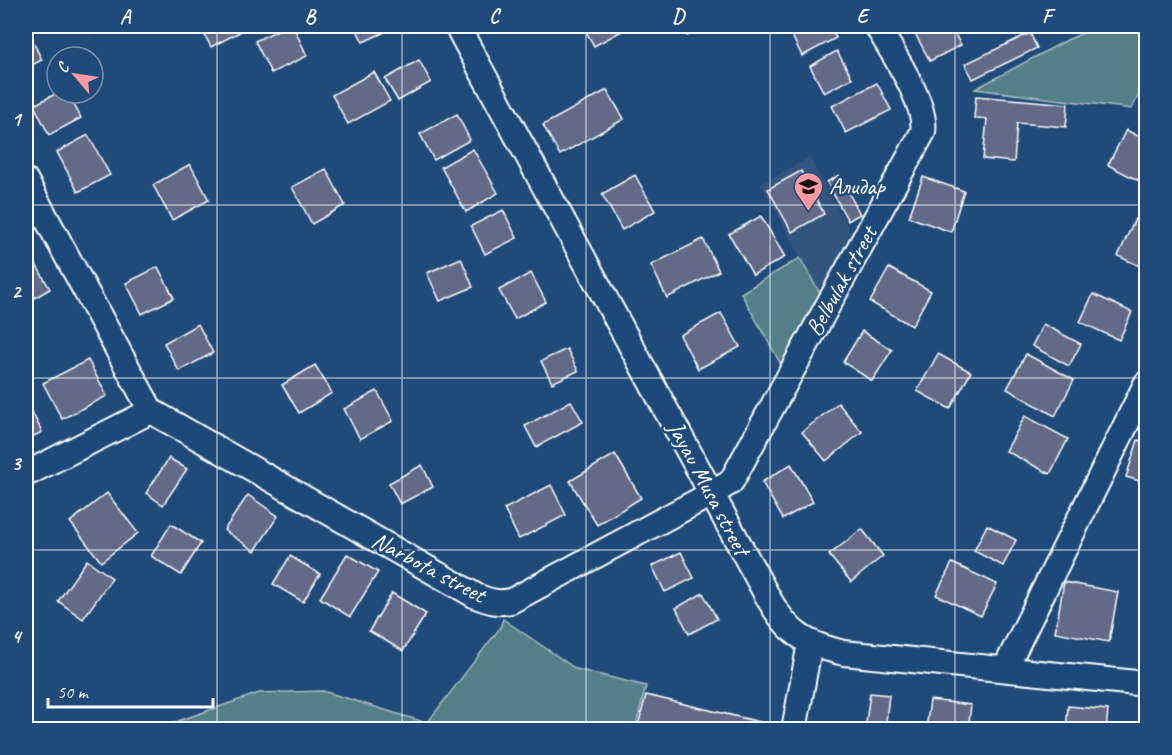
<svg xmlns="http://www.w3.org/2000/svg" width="1172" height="755" font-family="Caveat,sans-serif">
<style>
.built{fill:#33547e}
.green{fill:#557f86;stroke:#aabfc2;stroke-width:1.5}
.building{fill:#636a87;stroke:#fff;stroke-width:1.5}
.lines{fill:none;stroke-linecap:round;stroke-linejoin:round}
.minor-casing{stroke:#fff;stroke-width:28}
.minor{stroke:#1f4a7a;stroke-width:24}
.grid{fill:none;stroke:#fff;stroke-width:1.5;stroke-opacity:0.55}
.labels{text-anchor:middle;stroke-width:5;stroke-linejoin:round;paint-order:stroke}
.poi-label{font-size:24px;fill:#fff;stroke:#1f4a7a;text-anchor:start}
.street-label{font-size:24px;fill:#fff;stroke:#1f4a7a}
.neatline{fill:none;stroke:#fff;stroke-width:2}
.grid-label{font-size:20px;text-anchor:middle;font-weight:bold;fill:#fff}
</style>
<rect width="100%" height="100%" fill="#1f4a7a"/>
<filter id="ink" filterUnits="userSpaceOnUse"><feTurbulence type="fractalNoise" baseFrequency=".0167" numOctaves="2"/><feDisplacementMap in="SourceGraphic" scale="12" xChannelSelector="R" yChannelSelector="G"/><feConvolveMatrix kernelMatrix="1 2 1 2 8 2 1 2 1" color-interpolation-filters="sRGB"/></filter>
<g filter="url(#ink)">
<polygon class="built" points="809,157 855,240 823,299 761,184"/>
<g class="green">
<polygon points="1099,26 1134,26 1146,39 1146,79 1132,109 975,89 1067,40"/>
<polygon points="800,258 823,299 784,370 741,293"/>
<polygon points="503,619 576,669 646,686 635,729 155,729 259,693 323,691 427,723 500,628"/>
</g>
<g class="building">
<polygon points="85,26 103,26 89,33"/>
<polygon points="200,26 251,26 211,47"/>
<polygon points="286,26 293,26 307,56 271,73 255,41"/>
<polygon points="355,26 398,26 363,42"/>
<polygon points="583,26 619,26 622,31 594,46"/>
<polygon points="682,26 707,26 687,36"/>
<polygon points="787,26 830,26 836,38 802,56"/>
<polygon points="911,26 950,26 961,45 930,61"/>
<polygon points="26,28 42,60 26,68"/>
<polygon points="1030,33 1037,48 973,79 965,64"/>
<polygon points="837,51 852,78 824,93 810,66"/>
<polygon points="419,60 431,82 398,101 385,79"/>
<polygon points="374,72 390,101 348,124 332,95"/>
<polygon points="877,83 891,110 846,133 832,106"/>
<polygon points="607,90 624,119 560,155 543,125"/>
<polygon points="57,93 68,93 81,118 49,135 34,105"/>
<polygon points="976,96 1068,104 1066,127 1017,123 1014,162 983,159 987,119 974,118"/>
<polygon points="457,114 470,140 434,160 420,134"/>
<polygon points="1126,130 1146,140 1146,176 1143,183 1108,165"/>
<polygon points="88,135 110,175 78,192 57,152"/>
<polygon points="473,149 498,193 466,212 441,167"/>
<polygon points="190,164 209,200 172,220 153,185"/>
<polygon points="326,169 345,205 312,224 292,187"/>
<polygon points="801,171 824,214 792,232 768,189"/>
<polygon points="635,175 655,211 622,230 602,194"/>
<polygon points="839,175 860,214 848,221 827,182"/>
<polygon points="923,177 964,191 951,232 909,217"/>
<polygon points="503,210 517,238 485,254 471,226"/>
<polygon points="761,216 785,257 753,275 729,234"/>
<polygon points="1135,219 1146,224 1146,269 1118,256"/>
<polygon points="703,239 719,271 667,298 651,265"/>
<polygon points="30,254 50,289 26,303 26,257"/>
<polygon points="461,258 473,287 440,301 427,273"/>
<polygon points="158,267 174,298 142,314 126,283"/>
<polygon points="889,268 931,291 912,326 870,302"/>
<polygon points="531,273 546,302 515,319 499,290"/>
<polygon points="1093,294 1132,312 1119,340 1080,322"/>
<polygon points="721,313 740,347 698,369 680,335"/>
<polygon points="198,324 213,353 179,371 164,343"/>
<polygon points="1043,324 1081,344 1069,366 1032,346"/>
<polygon points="862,331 892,350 872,381 843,362"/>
<polygon points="567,349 578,371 552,383 541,361"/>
<polygon points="938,354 971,372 950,409 917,391"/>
<polygon points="1026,354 1074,380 1055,416 1007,389"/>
<polygon points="88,360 107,396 62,419 43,383"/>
<polygon points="315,365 332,393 299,413 282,385"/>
<polygon points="377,391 393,421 360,439 344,409"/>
<polygon points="26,400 42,432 26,440"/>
<polygon points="571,401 583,422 536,447 525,426"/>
<polygon points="838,403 862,432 826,461 802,432"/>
<polygon points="1025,416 1068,439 1050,474 1006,451"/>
<polygon points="1138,440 1146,443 1146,483 1126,477"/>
<polygon points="615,454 641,498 597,525 570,481"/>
<polygon points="169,458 187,469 163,505 146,493"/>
<polygon points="791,464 813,502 783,519 762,482"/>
<polygon points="422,465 433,487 400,504 389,483"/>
<polygon points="551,485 566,515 519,539 504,509"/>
<polygon points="107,493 138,533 101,562 70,522"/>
<polygon points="248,495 278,516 255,551 224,530"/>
<polygon points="171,524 201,543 181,575 151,556"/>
<polygon points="987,525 1016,540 1003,566 974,551"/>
<polygon points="862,529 883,556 851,582 829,555"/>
<polygon points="681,552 694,578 665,592 652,566"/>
<polygon points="347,554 378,572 350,617 320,598"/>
<polygon points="290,556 320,574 303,602 273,584"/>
<polygon points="87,560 112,578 83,619 58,601"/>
<polygon points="952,563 997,584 981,616 936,595"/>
<polygon points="1064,582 1118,592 1109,642 1055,632"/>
<polygon points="392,593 426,614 403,651 369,631"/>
<polygon points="703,593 717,619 689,634 676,608"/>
<polygon points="870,693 889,695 885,730 865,730"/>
<polygon points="646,695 781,727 781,730 637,730"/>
<polygon points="930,700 971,705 968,730 926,730"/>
<polygon points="1068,706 1108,710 1106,730 1066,730"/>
<polygon points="814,726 842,730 814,730"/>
<polygon points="985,726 1018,729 1018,730 985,730"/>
</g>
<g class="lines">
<defs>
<g id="minor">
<path d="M457,26L770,601C790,635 806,644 844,653L1146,684"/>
<polyline points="26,181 151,411"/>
<path d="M151,411L476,596C489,601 498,604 511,601L711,494L731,482L923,132C928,104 891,51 877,26"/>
<polyline points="26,474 151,411"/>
<polyline points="1005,669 1146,384"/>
<polyline points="794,730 810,643"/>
</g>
</defs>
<use href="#minor" class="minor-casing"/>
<use href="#minor" class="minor"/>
</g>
</g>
<path class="grid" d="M217,26V730M402,26V730M586,26V730M770,26V730M955,26V730M26,205H1146M26,378H1146M26,550H1146"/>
<defs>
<symbol id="school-pin" viewBox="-11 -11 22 30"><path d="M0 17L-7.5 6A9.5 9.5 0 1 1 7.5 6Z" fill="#ff9aa2" stroke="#1f4a7a"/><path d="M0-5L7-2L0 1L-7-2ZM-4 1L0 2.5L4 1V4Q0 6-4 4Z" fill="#111"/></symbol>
</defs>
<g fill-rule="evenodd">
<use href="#school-pin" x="792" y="170" width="33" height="45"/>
</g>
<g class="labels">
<g class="poi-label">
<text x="829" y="194">Алидар</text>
</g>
<g class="street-label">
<text transform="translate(841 281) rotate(-61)" y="8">Belbulak street</text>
<text transform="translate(709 488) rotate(62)" y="8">Jayau Musa street</text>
<text transform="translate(429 567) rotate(28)" y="8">Narbota street</text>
</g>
</g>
<rect width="1172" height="755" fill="none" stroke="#1f4a7a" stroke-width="66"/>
<g transform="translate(75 75) rotate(299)"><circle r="28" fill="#1f4a7a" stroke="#7992af" stroke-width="1.5"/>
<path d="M0-4.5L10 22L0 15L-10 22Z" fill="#ff9aa2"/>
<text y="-9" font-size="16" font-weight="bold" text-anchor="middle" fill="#ffffff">С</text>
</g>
<path d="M48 698v9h165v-9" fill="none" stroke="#ffffff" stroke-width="3"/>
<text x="57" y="698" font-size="18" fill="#ffffff" stroke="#1f4a7a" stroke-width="4.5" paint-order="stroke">50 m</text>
<rect x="33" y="33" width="1106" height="689" class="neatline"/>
<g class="grid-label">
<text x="125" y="23">A</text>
<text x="310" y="23">B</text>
<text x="494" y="23">C</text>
<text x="678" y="23">D</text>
<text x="862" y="23">E</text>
<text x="1047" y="23">F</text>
<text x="16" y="126">1</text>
<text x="16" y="298">2</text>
<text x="16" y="470">3</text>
<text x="16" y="643">4</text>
</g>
</svg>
